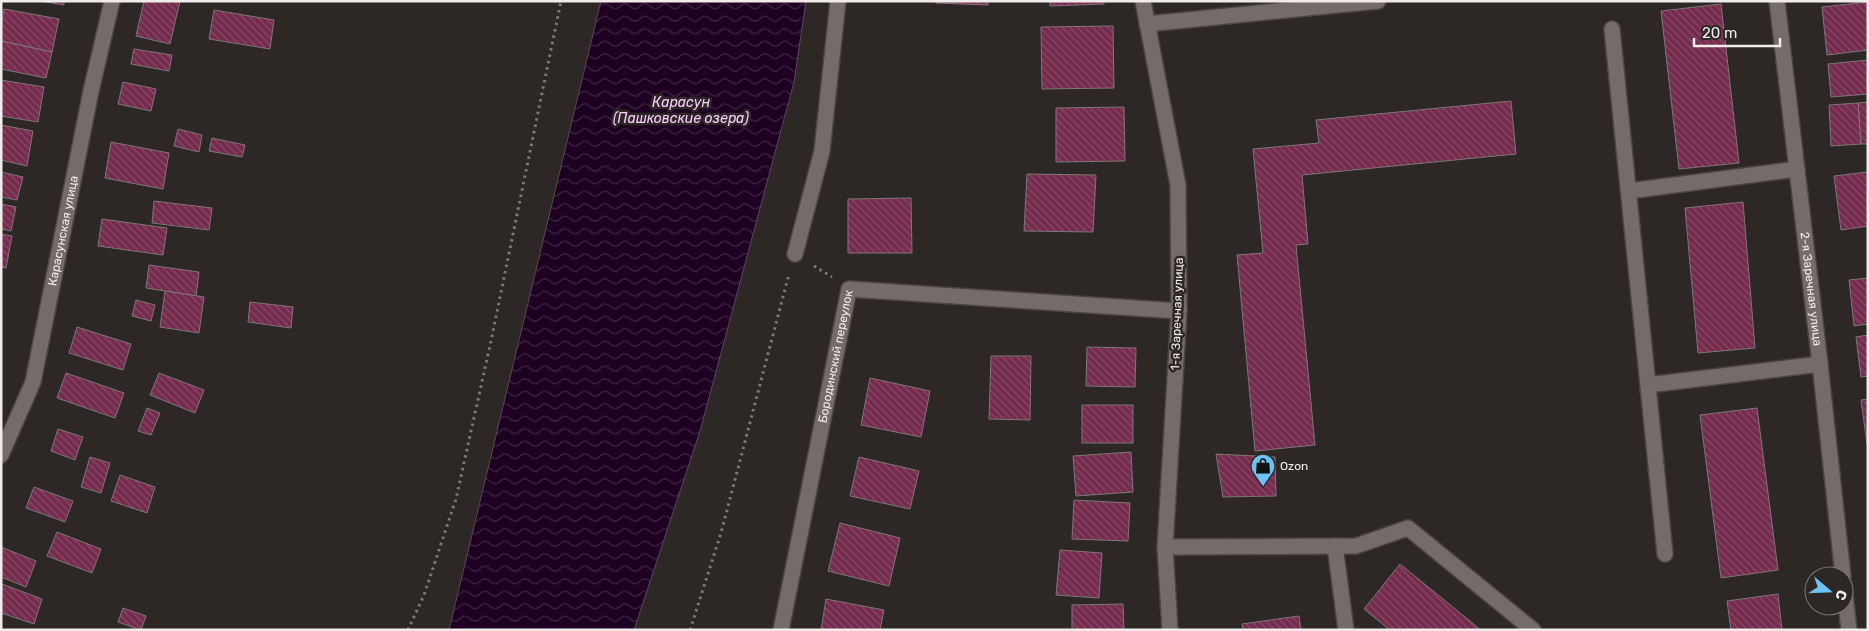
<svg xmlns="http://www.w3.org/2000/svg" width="1869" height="631" font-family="Rubik,sans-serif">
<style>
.water{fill:url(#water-waves);stroke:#5d475f}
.building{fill:url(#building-back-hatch);stroke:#7e7679}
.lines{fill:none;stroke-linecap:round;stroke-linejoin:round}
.minor-casing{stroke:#4a4444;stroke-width:18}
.path{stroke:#7e7878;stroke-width:3;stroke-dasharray:2.5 4;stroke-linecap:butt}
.minor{stroke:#746c6b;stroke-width:15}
.labels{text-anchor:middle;stroke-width:5;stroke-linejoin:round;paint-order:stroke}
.street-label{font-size:12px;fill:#f1ecec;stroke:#2d2726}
.poi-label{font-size:12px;fill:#f1ecec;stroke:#2d2726;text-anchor:start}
.water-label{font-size:14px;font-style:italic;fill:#faccff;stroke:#2d2726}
</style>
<defs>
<pattern id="water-waves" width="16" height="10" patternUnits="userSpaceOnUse" patternTransform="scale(1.25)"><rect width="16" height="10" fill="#1e0023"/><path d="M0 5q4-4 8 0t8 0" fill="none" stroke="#3f2543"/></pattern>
<pattern id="building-back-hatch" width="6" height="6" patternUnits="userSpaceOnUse" patternTransform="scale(1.25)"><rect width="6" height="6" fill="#742b4d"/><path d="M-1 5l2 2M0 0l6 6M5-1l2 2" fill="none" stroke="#884a67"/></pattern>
</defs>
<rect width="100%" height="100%" fill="#2d2726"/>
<polygon class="water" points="601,1 806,1 794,82 700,431 634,630 449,630"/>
<g class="building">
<polygon points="40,1 64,1 64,5"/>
<polygon points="144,1 180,1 170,44 136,36"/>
<polygon points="936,1 988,1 988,5 936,3"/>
<polygon points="1050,1 1104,1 1104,4 1050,6"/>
<polygon points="1868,2 1868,50 1827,55 1822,7"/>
<polygon points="1721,4 1739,163 1679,169 1661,11"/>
<polygon points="4,9 59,19 52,52 1,41 1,26"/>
<polygon points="214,10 274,20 270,49 209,39"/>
<polygon points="1113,26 1114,88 1042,89 1041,27"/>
<polygon points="1,41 52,52 46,78 1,69"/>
<polygon points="134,49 172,55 169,71 131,64"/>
<polygon points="1868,60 1868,94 1831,97 1828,64"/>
<polygon points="1,80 44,87 38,122 1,116"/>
<polygon points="123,82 156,89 151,111 118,104"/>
<polygon points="1511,101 1516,154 1302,175 1308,244 1296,245 1315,445 1255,451 1237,255 1263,253 1253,149 1319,143 1316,120"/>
<polygon points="1868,102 1868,144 1861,144 1858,103"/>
<polygon points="1858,103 1861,144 1831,146 1829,105"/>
<polygon points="1124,107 1125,161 1056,162 1056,108"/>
<polygon points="1,125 33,131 27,166 1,160"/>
<polygon points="178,129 202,135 199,152 174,146"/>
<polygon points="212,138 245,145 242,157 209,151"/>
<polygon points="111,142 169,153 163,189 105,178"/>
<polygon points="1,172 23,177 17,200 1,197"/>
<polygon points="1868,172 1868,226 1841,230 1834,176"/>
<polygon points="1027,174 1096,175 1093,232 1024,231"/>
<polygon points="911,198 912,253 848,253 848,199"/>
<polygon points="154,201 212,208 209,230 152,223"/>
<polygon points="1743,202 1755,348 1698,353 1685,208"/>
<polygon points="1,204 16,207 11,231 1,229"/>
<polygon points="102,219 167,228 163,255 98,246"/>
<polygon points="1,234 12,236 6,268 1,267"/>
<polygon points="149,265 199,272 196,296 146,288"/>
<polygon points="1868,278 1868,324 1854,326 1849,280"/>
<polygon points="165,291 204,297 199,333 160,327"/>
<polygon points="136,300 155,305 151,321 132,316"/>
<polygon points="250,302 293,307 291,328 248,322"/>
<polygon points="77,327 131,344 123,370 69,353"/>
<polygon points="1868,335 1868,376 1861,377 1856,337"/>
<polygon points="1087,347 1136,348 1135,387 1086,386"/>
<polygon points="991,356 1031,356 1030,420 989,419"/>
<polygon points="66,373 124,393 115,418 57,398"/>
<polygon points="159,373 204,390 195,413 150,395"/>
<polygon points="870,378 930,391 921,437 861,425"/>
<polygon points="1868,399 1868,444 1867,444 1861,400"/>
<rect x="1082" y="405" width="51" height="38"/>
<polygon points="147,408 160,413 151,435 138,431"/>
<polygon points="1757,408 1778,570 1721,578 1700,415"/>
<polygon points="58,429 83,437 75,460 51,451"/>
<polygon points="1131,452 1133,492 1076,496 1073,456"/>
<polygon points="1216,454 1275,457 1276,496 1223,497"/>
<polygon points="90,457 110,463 101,493 81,487"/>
<polygon points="859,457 919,471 910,509 850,496"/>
<polygon points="120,475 155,487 147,513 111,501"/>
<polygon points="34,487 73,501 65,522 26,508"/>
<polygon points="1074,500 1130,503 1128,541 1072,539"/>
<polygon points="840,523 900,538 889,586 828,571"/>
<polygon points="57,532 101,549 92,573 47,556"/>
<polygon points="1,547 36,561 26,587 1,577"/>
<polygon points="1060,550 1102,553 1099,598 1056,595"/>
<polygon points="1400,564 1481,630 1390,630 1364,609"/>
<polygon points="2,584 42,599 34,624 1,613"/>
<polygon points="1778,594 1782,630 1731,630 1727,601"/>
<polygon points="826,599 884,610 880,630 821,630"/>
<polygon points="1123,604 1124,630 1072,630 1072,605"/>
<polygon points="123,608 146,616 141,630 118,622"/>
<polygon points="1299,616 1301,630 1243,630 1242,624"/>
</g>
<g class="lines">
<defs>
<g id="minor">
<polyline points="1143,1 1178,185 1179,311 1165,547 1170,630"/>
<path id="s1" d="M1777,1L1820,364L1843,576"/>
<polyline points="1147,24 1378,1"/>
<polyline points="1612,29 1665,554"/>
<polyline points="1629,191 1797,169"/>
<polyline points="795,254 822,151 838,1"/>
<polyline points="1648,385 1820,364"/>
<path id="s2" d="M1,455L33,382L91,91L112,1"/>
<polyline points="1335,546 1346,630"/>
<polyline points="1165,547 1356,546 1408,528 1533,630"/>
<polyline points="1844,585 1849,630"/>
<path id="s3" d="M781,630L849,289L1179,311"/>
</g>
</defs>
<use href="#minor" class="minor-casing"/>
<g class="path">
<polyline points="814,266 832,277"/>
<polyline points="408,630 424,595 456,499 491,341 561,1"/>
<polyline points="690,630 721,533 789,274"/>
</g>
<use href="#minor" class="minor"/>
</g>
<defs>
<symbol id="shop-pin" viewBox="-11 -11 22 30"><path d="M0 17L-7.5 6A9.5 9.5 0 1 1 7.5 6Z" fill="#6ac3f1" stroke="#2d2726"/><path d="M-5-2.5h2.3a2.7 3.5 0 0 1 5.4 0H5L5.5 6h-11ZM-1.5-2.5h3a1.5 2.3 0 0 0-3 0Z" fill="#111"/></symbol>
</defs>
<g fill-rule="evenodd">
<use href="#shop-pin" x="1249" y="452" width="28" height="38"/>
</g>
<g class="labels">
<g class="street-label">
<text dy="4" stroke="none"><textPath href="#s2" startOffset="234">Карасунская улица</textPath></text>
<text dy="4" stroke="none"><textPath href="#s1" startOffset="290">2-я Заречная улица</textPath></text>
<text transform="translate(1177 314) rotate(-88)" y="4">1-я Заречная улица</text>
<text dy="4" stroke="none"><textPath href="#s3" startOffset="279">Бородинский переулок</textPath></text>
</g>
<g class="poi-label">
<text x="1280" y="470">Ozon</text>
</g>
<g class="water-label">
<text x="681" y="107">Карасун<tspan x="681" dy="16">(Пашковские озера)</tspan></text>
</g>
</g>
<rect width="1869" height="631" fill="none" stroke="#f1ecec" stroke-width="5"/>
<g transform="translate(1829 591) rotate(109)"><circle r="24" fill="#2d2726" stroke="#7b7675"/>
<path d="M0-4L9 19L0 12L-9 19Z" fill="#6ac3f1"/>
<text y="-8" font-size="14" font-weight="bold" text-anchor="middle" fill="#f1ecec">С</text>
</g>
<path d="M1694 38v8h86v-8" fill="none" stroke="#f1ecec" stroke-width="2.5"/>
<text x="1702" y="38" font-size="15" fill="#f1ecec" stroke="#2d2726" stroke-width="4" paint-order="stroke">20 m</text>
</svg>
